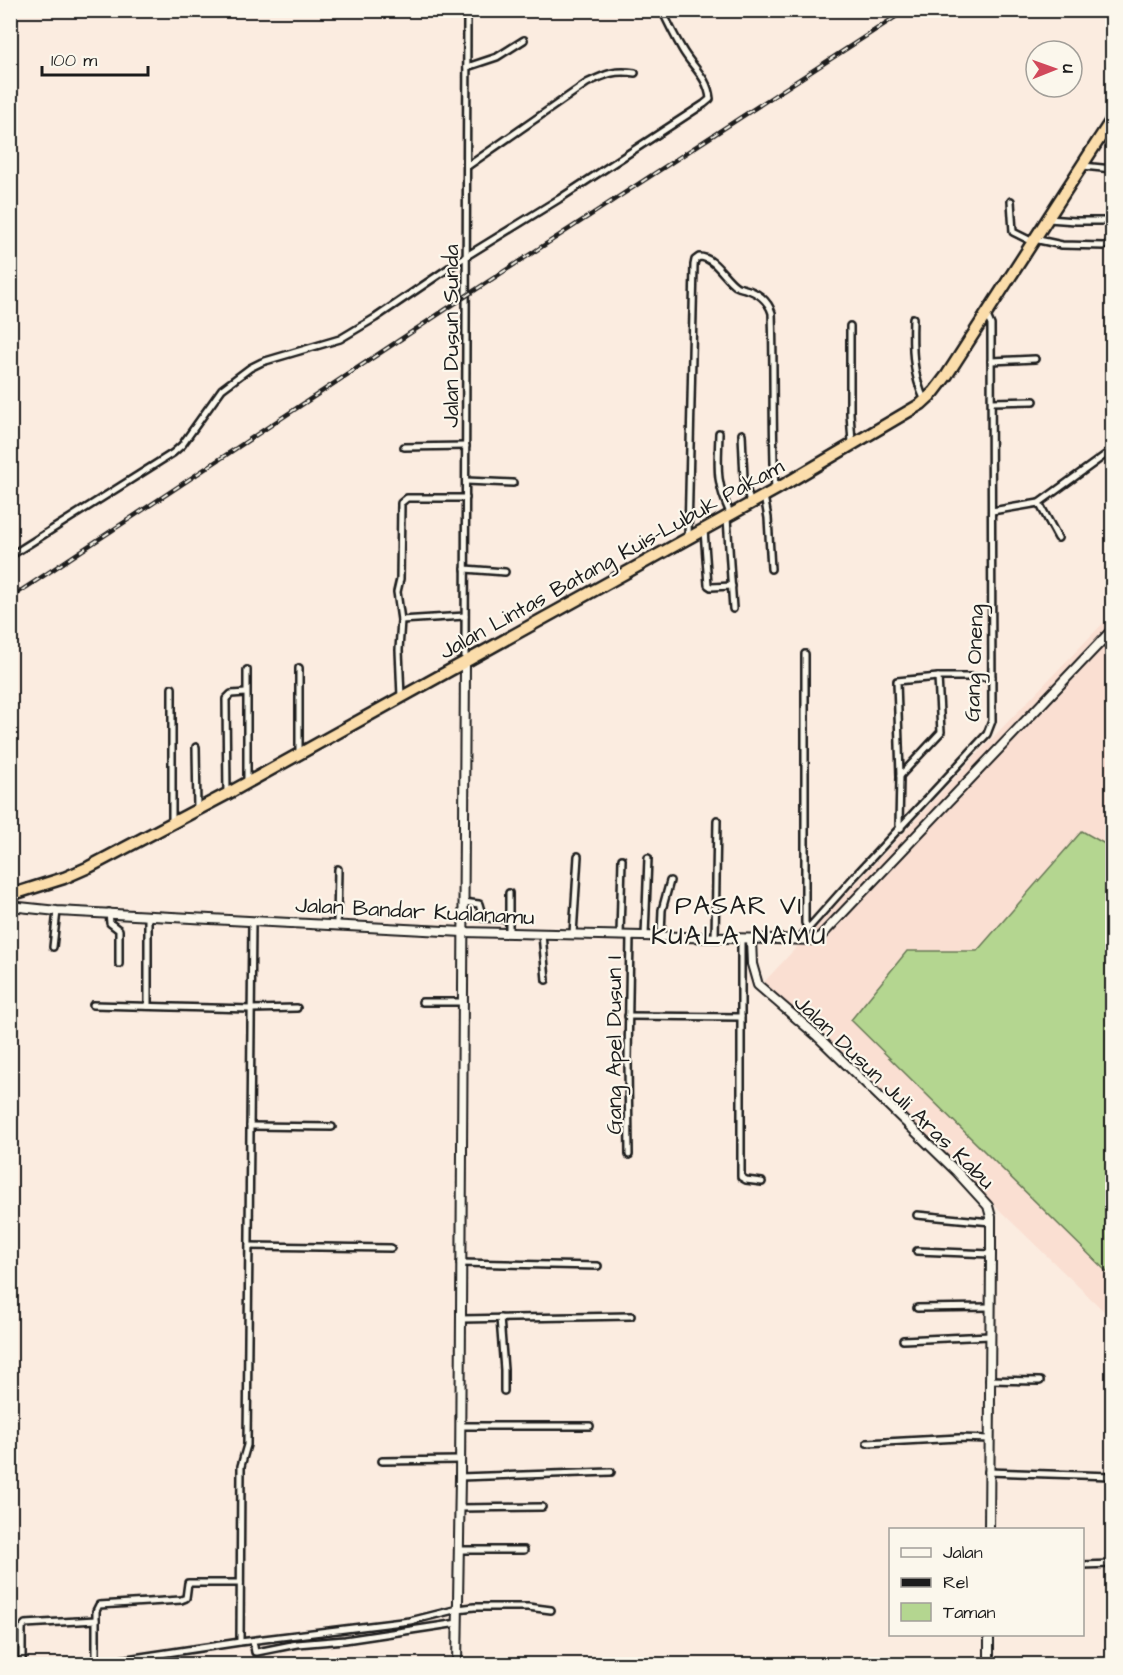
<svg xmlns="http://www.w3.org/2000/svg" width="1123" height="1675" font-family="'Architects Daughter',sans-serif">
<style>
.built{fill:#fadfd2}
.green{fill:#b4d690;stroke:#687956;stroke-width:1.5}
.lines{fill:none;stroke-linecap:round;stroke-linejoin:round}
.street-casing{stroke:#1c1c1c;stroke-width:10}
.secondary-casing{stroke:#1c1c1c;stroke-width:12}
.highway-casing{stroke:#1c1c1c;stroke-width:15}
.street{stroke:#fbf7ec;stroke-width:5}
.secondary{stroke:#fbf7ec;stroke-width:8}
.highway{stroke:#fbddab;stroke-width:10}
.rail-casing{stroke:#1c1c1c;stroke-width:4.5}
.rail{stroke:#fbf7ec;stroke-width:2;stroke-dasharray:7;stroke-linecap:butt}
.labels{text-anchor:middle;stroke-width:4.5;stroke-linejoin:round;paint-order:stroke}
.street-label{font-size:22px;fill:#1c1c1c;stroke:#fbf7ec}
.quarter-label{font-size:26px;letter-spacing:1.5px;fill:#1c1c1c;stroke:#fbf7ec}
</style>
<rect width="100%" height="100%" fill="#fbece0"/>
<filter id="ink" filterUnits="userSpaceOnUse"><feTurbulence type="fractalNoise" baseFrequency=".0167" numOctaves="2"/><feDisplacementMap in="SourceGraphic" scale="12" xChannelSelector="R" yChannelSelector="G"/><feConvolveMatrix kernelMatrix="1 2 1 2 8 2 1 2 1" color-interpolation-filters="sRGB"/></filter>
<g filter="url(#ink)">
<polygon class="built" points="1112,614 1112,1319 764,982 999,731"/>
<polygon class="green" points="1082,831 1112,848 1112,1277 851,1020 907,951 977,951"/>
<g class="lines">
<defs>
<g id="street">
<polyline points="467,67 497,57 524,40"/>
<path d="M468,166L587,83C606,74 614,70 635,73"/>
<polyline points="1083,166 1112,169"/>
<polyline points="1011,201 1013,232 1033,242"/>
<polyline points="1048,219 1076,221 1112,221"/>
<polyline points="1034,239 1062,245 1104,246"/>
<path d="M913,318C912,347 912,374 925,401"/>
<polyline points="850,326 850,413 852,443"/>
<polyline points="991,361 1035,359"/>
<polyline points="992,402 1034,401"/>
<path d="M719,433C718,468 715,480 730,513"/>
<polyline points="742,434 744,479 750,502"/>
<polyline points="404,447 466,446"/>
<polyline points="466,481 513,483"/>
<polyline points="764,496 768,518 771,569"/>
<polyline points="1039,503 1058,538"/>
<polyline points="992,511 1039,503 1112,450"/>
<polyline points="727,518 733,609"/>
<polyline points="704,530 708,585 711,587 732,586"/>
<path d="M688,537L694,265L695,260L699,257C715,257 724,278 736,286C737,287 742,288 745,289C757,292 768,300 772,313C774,372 772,431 775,490"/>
<path d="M10,556L173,453L182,445L222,389L250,368L262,362L340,339L375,318L465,257L559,199L704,104L710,99C708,77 692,67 682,49C675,37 668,23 662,10"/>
<polyline points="465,569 505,572"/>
<polyline points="401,620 465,616"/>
<polyline points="805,654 805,923 808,928"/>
<polyline points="465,662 467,10"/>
<polyline points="247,670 247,782"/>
<polyline points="172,688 172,823"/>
<polyline points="401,697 399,650 401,620 397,592 400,579 401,503 407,498 466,498"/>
<polyline points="196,747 197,809"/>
<polyline points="299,753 299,668"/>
<polyline points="900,776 941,732 938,677"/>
<polyline points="227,794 226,699 231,694 246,693"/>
<polyline points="901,828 899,825 900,776 897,681 938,677 992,677"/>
<polyline points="509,893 509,933"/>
<polyline points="463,902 479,904 483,918 509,919"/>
<polyline points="109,912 110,923 119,930 119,964"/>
<polyline points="148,915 148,1006"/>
<polyline points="337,924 338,869"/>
<polyline points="542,934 546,980"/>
<polyline points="573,934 578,856"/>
<polyline points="620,935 622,859"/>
<polyline points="645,936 648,858"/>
<polyline points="661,936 662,910 670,881"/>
<polyline points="715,938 717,820"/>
<polyline points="741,939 741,1177 746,1180 762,1182"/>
<polyline points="798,940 854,877 987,734 992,721 991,325 987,316"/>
<polyline points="53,947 57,911"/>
<polyline points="422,1002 463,1002"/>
<polyline points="93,1005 251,1009 297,1008"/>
<polyline points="628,1016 741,1017"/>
<polyline points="250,1126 332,1127"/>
<polyline points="629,1155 628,1060 630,935"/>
<polyline points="917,1215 991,1222"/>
<polyline points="249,1246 391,1248"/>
<polyline points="917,1251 991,1254"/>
<polyline points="460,1263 598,1266"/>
<polyline points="917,1308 991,1307"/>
<polyline points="500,1318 504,1370 504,1391"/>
<polyline points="461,1319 631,1316"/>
<polyline points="903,1340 990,1336"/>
<polyline points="989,1380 1040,1381"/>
<polyline points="460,1426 590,1426"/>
<polyline points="867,1443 959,1438 990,1439"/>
<polyline points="382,1461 460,1460"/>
<polyline points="988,1472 1112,1476"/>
<polyline points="460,1477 611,1472"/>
<polyline points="459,1508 542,1507"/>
<polyline points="458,1550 524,1550"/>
<polyline points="1082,1565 1112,1564"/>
<polyline points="253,1641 255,1652 257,1652 297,1644 345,1640 458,1623"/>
<polyline points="240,1642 241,1466 247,1445 252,921"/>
<polyline points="22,1664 22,1629 25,1624 96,1620"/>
<polyline points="94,1664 240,1642 410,1621 458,1609 474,1607 528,1607 551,1610"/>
<polyline points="96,1664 96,1611 99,1605 181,1600 186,1598 188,1583 240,1583"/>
</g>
<g id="secondary">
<polyline points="10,906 57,911 463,932 817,940 1112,630"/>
<polyline points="751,939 752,964 758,985 816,1035 957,1172 988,1206 991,1217 991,1254 989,1530"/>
<polyline points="457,1664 460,1477 465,662"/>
<polyline points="989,1664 989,1634"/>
</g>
<polyline id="highway" points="10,895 64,878 89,867 227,794 775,490 921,404 934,392 947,375 1112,119"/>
</defs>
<use href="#street" class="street-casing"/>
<use href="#secondary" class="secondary-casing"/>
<use href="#highway" class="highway-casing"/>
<use href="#street" class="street"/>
<use href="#secondary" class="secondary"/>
<use href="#highway" class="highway"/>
<defs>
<polyline id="rail" points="10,598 466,296 906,10"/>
</defs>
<use href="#rail" class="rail-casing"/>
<use href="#rail" class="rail"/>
</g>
</g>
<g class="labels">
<g class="street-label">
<text transform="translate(450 336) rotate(-90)" y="8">Jalan Dusun Sunda</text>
<text transform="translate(611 558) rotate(-29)" y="8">Jalan Lintas Batang Kuis–Lubuk Pakam</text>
<text transform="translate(973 663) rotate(-88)" y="8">Gang Oneng</text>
<text transform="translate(415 910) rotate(3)" y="8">Jalan Bandar Kualanamu</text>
<text transform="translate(613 1045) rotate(-90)" y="8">Gang Apel Dusun I</text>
<text transform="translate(895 1091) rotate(44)" y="8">Jalan Dusun Juli Aras Kabu</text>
</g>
<g class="quarter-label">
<text x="739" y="914">PASAR VI<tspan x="739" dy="30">KUALA NAMU</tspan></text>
</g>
</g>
<rect width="1123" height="1675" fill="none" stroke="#fbf7ec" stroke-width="36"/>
<rect x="18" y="18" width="1087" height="1639" fill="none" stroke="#1c1c1c" stroke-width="2" filter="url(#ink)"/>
<rect x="889" y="1528" width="195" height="108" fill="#fbf7ec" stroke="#a29f99" stroke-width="1.5"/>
<rect x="901" y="1548" width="30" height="9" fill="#fbf7ec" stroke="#a29f99" stroke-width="1.5"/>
<text x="943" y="1558" font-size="18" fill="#1c1c1c">Jalan</text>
<rect x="901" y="1578" width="30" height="9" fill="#1c1c1c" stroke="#a29f99" stroke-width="1.5"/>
<text x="943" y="1588" font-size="18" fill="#1c1c1c">Rel</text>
<rect x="901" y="1603" width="30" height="18" fill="#b4d690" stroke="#a29f99" stroke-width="1.5"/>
<text x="943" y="1618" font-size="18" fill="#1c1c1c">Taman</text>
<g transform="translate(1054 69) rotate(89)"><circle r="28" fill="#fbf7ec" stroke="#a29f99" stroke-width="1.5"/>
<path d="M0-4.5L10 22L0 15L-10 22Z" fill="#d1495b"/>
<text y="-9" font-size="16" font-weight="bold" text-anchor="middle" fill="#1c1c1c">U</text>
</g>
<path d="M42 66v9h106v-9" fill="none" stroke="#1c1c1c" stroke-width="3"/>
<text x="51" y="66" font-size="18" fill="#1c1c1c" stroke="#fbf7ec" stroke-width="4.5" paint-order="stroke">100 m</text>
</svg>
